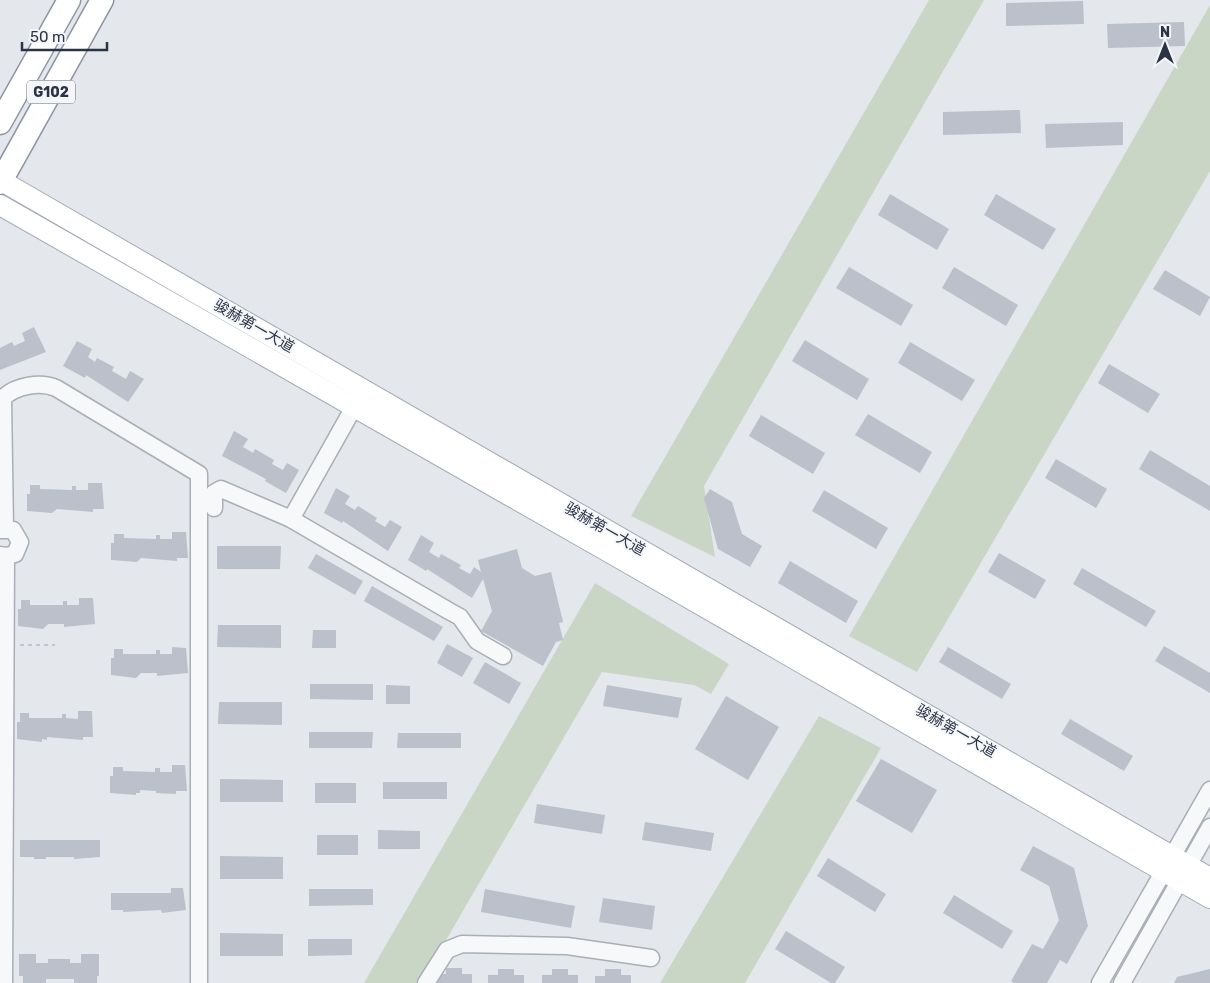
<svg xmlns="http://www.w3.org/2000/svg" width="1210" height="983" font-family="Rubik,'Noto Sans SC',sans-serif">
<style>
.green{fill:#c9d6c5}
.building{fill:#bbc0ca}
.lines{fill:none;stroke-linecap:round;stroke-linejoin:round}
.minor-casing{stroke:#a9aeb7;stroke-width:19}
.major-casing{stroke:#a3abb8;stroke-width:22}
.highway-casing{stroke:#8b94a3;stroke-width:25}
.path{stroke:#c2c5cb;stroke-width:2;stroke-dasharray:4 4;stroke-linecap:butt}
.minor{stroke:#f7f8fa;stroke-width:16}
.major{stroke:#fff;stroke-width:20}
.highway{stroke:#fff;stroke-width:22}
.labels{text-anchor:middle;stroke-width:4;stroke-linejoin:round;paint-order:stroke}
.shield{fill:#f4f6f9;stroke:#676e7b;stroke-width:1}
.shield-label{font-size:14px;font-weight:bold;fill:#2b3445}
.street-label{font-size:15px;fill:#2b3445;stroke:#f4f6f9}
</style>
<rect width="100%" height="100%" fill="#e4e7ec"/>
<g class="green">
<polygon points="929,0 984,0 704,486 715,557 631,516"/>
<polygon points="1210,5 1210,171 917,672 849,636"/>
<polygon points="595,583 729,664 711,694 694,685 602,672 421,983 364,983"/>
<polygon points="819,716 881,748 745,983 660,983"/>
</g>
<g class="building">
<polygon points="1083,1 1084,24 1006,26 1006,3"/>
<polygon points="1184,22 1185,46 1108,48 1107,24"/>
<polygon points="1020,110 1021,133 943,135 943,112"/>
<polygon points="1123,122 1123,145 1046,148 1045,124"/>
<polygon points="890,194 949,229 937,250 878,215"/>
<polygon points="996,194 1056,229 1043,250 984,215"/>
<polygon points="849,267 913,305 901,326 836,288"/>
<polygon points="954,267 1018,305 1006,326 942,288"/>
<polygon points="1165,270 1210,297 1200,316 1153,289"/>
<polygon points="34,327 46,352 0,370 0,348 12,342 14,346 25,341 22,333"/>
<polygon points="805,340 869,379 857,400 792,361"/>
<polygon points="77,341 92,349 88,357 95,362 97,358 114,367 112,371 126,379 130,371 144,379 128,402 86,375 85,378 63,366"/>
<polygon points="910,342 975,380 962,401 898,363"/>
<polygon points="1109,364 1160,394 1148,413 1098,383"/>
<polygon points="868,414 932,452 920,473 855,435"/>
<polygon points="761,415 825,453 813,474 749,436"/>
<polygon points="234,431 248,439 243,447 253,453 255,449 274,460 272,464 283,470 287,463 299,470 286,493 265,481 266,479 222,456"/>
<polygon points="1150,450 1210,486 1210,511 1139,469"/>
<polygon points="1056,459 1107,489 1096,508 1045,478"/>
<polygon points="88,483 102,483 104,509 93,509 93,512 57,509 52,513 27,511 27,494 30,494 30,485 40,485 40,489 72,490 72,486 76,486 76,490 88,490"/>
<polygon points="336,488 350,496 345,504 355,510 358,506 377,518 375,521 385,527 390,520 402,527 388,551 343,521 342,523 324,513"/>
<polygon points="710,489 732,502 742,534 762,546 750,567 718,549 704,498"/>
<polygon points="824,490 888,528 876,549 812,511"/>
<polygon points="172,532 186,532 188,558 177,558 177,561 141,558 137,562 111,560 111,543 114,543 114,534 124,534 124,538 156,539 156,535 160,535 160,539 172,539"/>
<polygon points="421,535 434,543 429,552 439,558 441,554 461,565 459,568 470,574 474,567 481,572 478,560 517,549 522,568 535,576 551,572 563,622 559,623 563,640 556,642 543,666 481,631 492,611 483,579 472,598 427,569 426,571 408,560"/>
<polygon points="217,546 281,546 280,569 217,569"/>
<polygon points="999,553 1046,580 1035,599 988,572"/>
<polygon points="316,554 363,581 355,595 308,568"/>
<polygon points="790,561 858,601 846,623 778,583"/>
<polygon points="1082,568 1156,611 1146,627 1073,584"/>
<polygon points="372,586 443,627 434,641 364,601"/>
<polygon points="79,598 93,598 95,624 64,627 64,624 48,624 43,629 18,626 18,609 21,609 21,600 30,600 30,605 63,605 63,601 67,601 67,605 79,605"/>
<polygon points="218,625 281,625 281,648 217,647"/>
<polygon points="313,630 336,630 336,648 312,648"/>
<polygon points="447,644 473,658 462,677 437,663"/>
<polygon points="1164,646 1210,673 1210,693 1155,661"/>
<polygon points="172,647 186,648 188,673 157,676 157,673 141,673 136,678 111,675 111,658 114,658 114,649 123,649 123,654 156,654 156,650 160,650 160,654 172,654"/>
<polygon points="948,647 1011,684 1002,699 939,662"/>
<polygon points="485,662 521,683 509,704 473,683"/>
<polygon points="310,684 373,684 373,700 310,699"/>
<polygon points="386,685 410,686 410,704 386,704"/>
<polygon points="607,685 682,698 678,718 603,706"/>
<polygon points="726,696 779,727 748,780 695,749"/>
<polygon points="219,702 282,702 282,725 218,724"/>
<polygon points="78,711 92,711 93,737 83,737 83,740 47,737 47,740 42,739 42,742 17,739 17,722 20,722 20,713 29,713 29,718 62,718 62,714 66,714 66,718 78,719"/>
<polygon points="1070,719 1133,756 1124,771 1061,734"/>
<polygon points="309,732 373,732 372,748 309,748"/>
<polygon points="398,733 461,733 461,748 397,748"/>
<polygon points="881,759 937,790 912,833 856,801"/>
<polygon points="172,765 185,765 187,791 176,791 176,794 156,793 156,791 140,790 140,793 136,793 136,795 110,793 110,776 113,776 113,767 123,767 123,771 155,772 155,768 160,768 160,772 172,772"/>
<polygon points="220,779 283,780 283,802 220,802"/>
<rect x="383" y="782" width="64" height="17"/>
<rect x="315" y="783" width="41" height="20"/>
<polygon points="537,804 605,815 602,834 534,823"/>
<polygon points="645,822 714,833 711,851 642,840"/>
<polygon points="378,830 420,831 420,849 378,849"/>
<rect x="317" y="835" width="41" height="20"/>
<polygon points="20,840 100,840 100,857 74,859 74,857 46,857 46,859 34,859 34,857 20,857"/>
<polygon points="1033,846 1074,868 1088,926 1067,964 1060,960 1047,983 1014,983 1011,981 1032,944 1043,949 1059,920 1049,886 1020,870"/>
<polygon points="220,856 283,857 283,879 220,879"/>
<polygon points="828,858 886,894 875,912 817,876"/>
<polygon points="171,888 183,888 186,910 162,913 161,910 123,912 123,910 111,910 111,893 171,893"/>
<polygon points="309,889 373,889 373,905 309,906"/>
<polygon points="485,889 575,906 571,928 481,912"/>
<polygon points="954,895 1013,931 1002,949 943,913"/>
<polygon points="603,898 655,906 652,930 599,922"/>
<polygon points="786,931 845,967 835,983 831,983 775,949"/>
<polygon points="220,933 283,934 283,956 220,956"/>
<polygon points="308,939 352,939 352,955 308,956"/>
<polygon points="19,954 36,954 36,963 48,963 48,959 70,959 70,963 81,963 81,954 99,954 99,976 97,976 97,983 74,983 74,979 46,979 46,983 23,983 23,976 19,976"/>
<polygon points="446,968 462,968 462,974 472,974 472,983 436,983 436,974 446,974"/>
<polygon points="498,969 514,969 514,975 524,975 524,983 488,983 488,975 498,975"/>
<polygon points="552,969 568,969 568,975 578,975 578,983 542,983 542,975 552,975"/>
<polygon points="605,969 621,969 621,975 631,975 631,983 595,983 595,976 605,976"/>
<polygon points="1210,969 1210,983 1174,983 1177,977"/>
</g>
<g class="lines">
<defs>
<g id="minor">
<polyline points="214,508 214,493 221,489 291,519 354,407"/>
<polyline points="291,519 449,611 460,617 477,641 503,656"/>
<path d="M5,529L3,398C15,386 40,381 56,388L199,474V983"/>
<polyline points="0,530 13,530 20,542 15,554 6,556 0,555"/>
<polyline points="4,983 6,556"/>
<polyline points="426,983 447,950 462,944 567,946 651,958"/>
<polyline points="1100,983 1210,790"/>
<polyline points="1122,983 1210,827"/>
</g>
<g id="major">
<polyline points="0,180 1210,878"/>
<polyline points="0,205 621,559 1210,898"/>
</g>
<g id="highway">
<polyline points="0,123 69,0"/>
<polyline points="0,183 102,0"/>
</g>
</defs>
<use href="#minor" class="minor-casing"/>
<use href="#major" class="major-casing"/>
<use href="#highway" class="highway-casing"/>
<polyline class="path" points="20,645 55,645"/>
<use href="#minor" class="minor"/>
<use href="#major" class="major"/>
<use href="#highway" class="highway"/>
</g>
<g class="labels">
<rect class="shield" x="27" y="80.5" width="48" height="23" rx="4"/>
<g class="shield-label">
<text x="51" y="97">G102</text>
</g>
<g class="street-label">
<text transform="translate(254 326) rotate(30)" y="5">骏赫第一大道</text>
<text transform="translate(605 529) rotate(30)" y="5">骏赫第一大道</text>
<text transform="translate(956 731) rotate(30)" y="5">骏赫第一大道</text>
</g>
</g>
<g transform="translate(1165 45)" stroke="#f4f6f9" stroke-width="4" paint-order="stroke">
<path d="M0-4L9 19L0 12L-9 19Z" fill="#2b3445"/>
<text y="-8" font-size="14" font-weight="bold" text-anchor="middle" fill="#2b3445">N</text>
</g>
<path d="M22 42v8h85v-8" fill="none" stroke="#2b3445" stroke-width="2.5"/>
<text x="30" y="42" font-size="15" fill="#2b3445" stroke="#f4f6f9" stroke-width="4" paint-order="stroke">50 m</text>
</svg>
